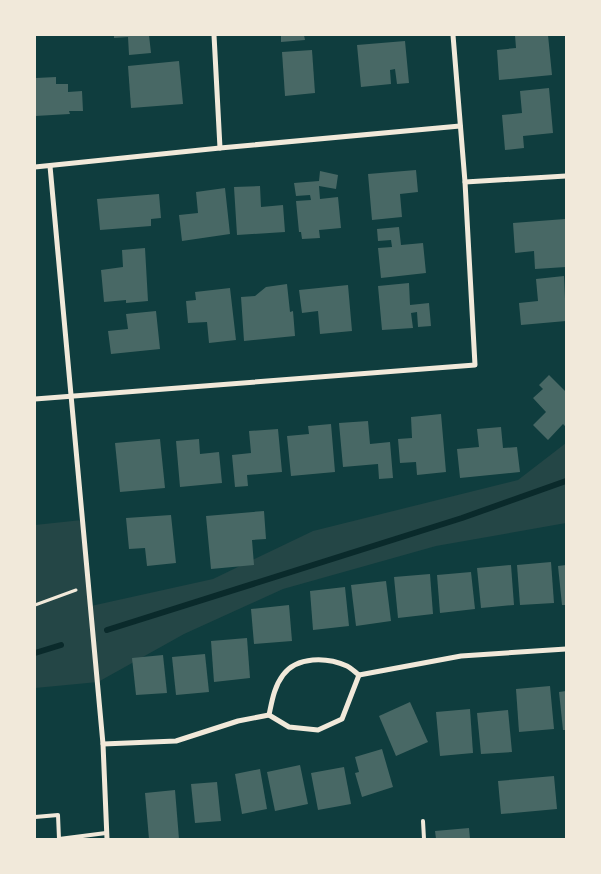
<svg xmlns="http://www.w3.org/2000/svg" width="601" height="874" font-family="Roboto,sans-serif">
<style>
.green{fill:#244646}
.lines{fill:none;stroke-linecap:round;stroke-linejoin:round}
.stream{stroke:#0a2a2b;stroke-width:6}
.building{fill:#486865}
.path{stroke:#f1e9da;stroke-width:3}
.service{stroke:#f1e9da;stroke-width:4}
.minor{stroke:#f1e9da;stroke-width:5}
</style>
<rect width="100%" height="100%" fill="#0f3d3e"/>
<polygon class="green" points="566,443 566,523 436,546 283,589 184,634 98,682 35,688 35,525 82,520 91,606 213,579 313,531 518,480"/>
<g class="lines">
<g class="stream">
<polyline points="107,630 462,518 566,481"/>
<polyline points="35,653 61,645"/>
</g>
</g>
<g class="building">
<polygon points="114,35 149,35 151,53 129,55 128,37 114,38"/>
<polygon points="281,35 304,35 305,40 281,42"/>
<polygon points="515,35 548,35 552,75 499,80 497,50 516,48"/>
<polygon points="405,41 409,83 397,84 395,69 390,70 391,84 361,87 357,45"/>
<polygon points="312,50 315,93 285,96 282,52"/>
<polygon points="179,61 183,104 131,108 128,66"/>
<polygon points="56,77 56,84 68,84 68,92 82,91 83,111 69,111 70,114 35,116 36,78"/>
<polygon points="549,88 553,133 523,136 524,148 505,150 502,115 522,113 520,91"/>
<polygon points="416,170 418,192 400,194 402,217 372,220 368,174"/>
<polygon points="320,171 338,175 336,189 319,186 320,199 338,197 341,228 319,230 320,238 302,239 301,232 299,232 296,201 311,200 310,195 296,196 294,183 319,181"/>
<polygon points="260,186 261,207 283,205 285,232 237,235 234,187"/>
<polygon points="225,188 230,234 182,241 179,215 198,213 196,192"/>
<polygon points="159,194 161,218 151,219 151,226 100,230 97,199"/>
<polygon points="565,219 566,267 535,269 534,251 515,253 513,223"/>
<polygon points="399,227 401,245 423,243 426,273 381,278 378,248 392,247 391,240 378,241 377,229"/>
<polygon points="145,248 148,301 126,303 126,300 104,302 101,270 123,267 122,250"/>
<polygon points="564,276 566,321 521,325 519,303 538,301 536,279"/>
<polygon points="409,283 410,305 429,303 431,326 418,327 417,312 411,313 413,328 382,330 378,286"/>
<polygon points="287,284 290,312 293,311 295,336 244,341 241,297 255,296 266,287"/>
<polygon points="348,285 352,331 320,334 318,311 302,313 299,290"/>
<polygon points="230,288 236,340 209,343 207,322 188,323 186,301 196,300 195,292"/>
<polygon points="156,311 160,349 111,354 108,331 128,329 126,314"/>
<polygon points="549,375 566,392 566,427 563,424 548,440 533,425 546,412 533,398 543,389 539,385"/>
<polygon points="441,414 446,472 417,475 416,462 400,463 398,439 412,438 411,417"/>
<polygon points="368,421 370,444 390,442 393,478 379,479 378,464 343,467 339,423"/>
<polygon points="331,424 335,472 291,476 287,436 309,434 308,426"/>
<polygon points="501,427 503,448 517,447 520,472 460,478 457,449 479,447 477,429"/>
<polygon points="278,429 282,472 247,475 248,486 235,487 232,455 251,453 249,431"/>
<polygon points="160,439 165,488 120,492 115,443"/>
<polygon points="199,439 200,454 219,452 222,483 180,487 176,441"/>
<polygon points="264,511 266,539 252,540 254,565 211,569 206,516"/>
<polygon points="171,515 176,563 147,566 145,548 129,549 126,518"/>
<polygon points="551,562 554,603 520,605 517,565"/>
<polygon points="511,565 514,605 481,608 477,568"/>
<polygon points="566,565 566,605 562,605 558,566"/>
<polygon points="471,572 475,609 440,613 437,575"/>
<polygon points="430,574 433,614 398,618 394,577"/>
<polygon points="386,581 391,621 356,626 351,585"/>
<polygon points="345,587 349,626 313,630 310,591"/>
<polygon points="289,605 292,641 254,644 251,609"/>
<polygon points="247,638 250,678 214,682 211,641"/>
<polygon points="205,654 209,692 176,695 172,657"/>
<polygon points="163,655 167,693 136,695 132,658"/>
<polygon points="550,686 554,729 519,732 516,689"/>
<polygon points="566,691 566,730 563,730 559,692"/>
<polygon points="410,702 428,742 396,756 379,716"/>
<polygon points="470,709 473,753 440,756 436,712"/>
<polygon points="508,710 512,752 481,754 477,713"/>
<polygon points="382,749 393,787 362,797 355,773 359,772 355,757"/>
<polygon points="300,765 308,804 275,811 267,772"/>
<polygon points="344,767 351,804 318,810 311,773"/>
<polygon points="260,769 267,809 242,814 235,774"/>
<polygon points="554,776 557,809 501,814 498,781"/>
<polygon points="217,782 221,821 195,823 191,784"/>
<polygon points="175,790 179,839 149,839 145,793"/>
<polygon points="469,828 470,839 436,839 435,831"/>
</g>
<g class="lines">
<polyline class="path" points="35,605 76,590"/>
<g class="service">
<polyline points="35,817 58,815 59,839"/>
<polyline points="423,821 424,839"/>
<polyline points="59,839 106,833"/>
</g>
<g class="minor">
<polyline points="214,35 220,148"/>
<polyline points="50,166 103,744 107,839"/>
<polyline points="35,167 220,148 460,126"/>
<polyline points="465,182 566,176"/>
<polyline points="35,399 475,365 465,182 453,35"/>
<polyline points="359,675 461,656 566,649"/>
<path d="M269,715C272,701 274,687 283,675C297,656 327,657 347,666C351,668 355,672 359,675"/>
<polyline points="103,744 176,741 238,721 269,715 289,727 318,730 342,719 359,675"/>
</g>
</g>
<rect width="601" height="874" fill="none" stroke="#f1e9da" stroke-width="72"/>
</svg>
